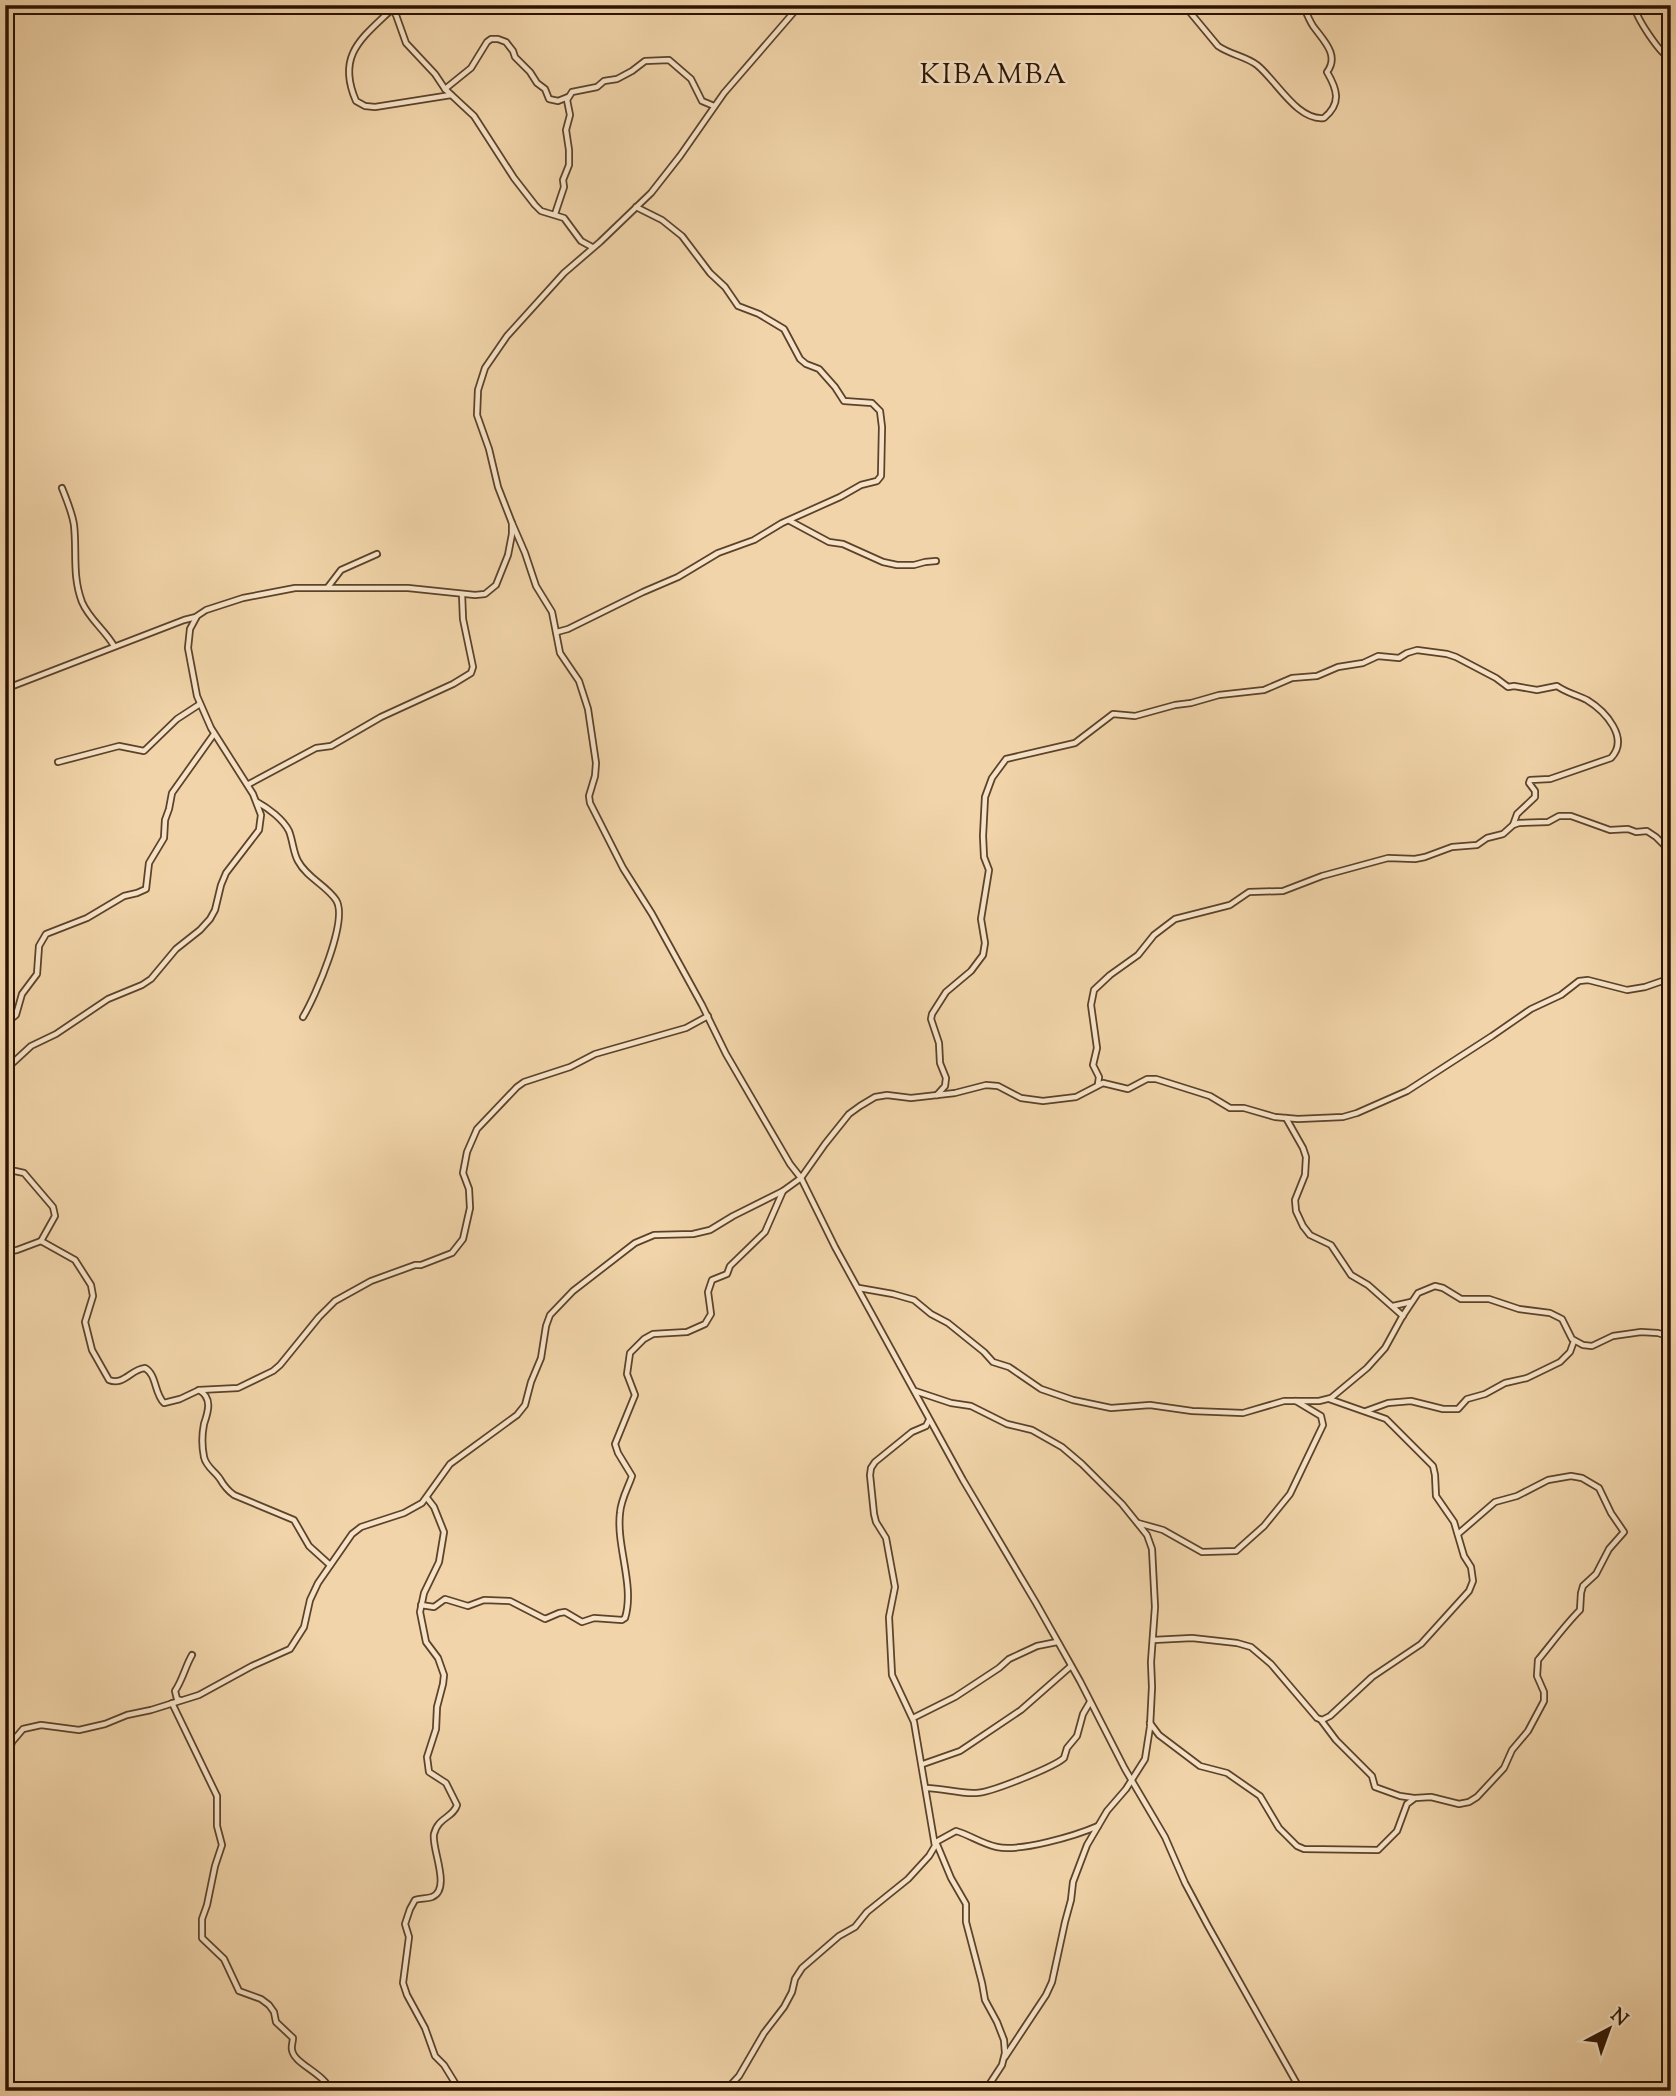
<svg xmlns="http://www.w3.org/2000/svg" width="1676" height="2096" font-family="'Sorts Mill Goudy',serif">
<style>
.lines{fill:none;stroke-linecap:round;stroke-linejoin:round}
.street-casing{stroke:#5c422a;stroke-width:8}
.street{stroke:#f6e3c7;stroke-width:4.5}
.labels{text-anchor:middle;stroke-width:5;stroke-linejoin:round;paint-order:stroke}
.quarter-label{font-size:28px;letter-spacing:2px;fill:#2b1200;stroke:#f6e3c7}
</style>
<rect width="100%" height="100%" fill="#f1d4a9"/>
<filter id="stains"><feTurbulence type="fractalNoise" baseFrequency=".00286" numOctaves="4"/><feColorMatrix values="0 0 0 0 .2 0 0 0 0 .09 0 0 0 0 .02 0 0 0 .5 -.17"/></filter>
<radialGradient id="worn" r=".72"><stop offset=".6" stop-color="#630" stop-opacity="0"/><stop offset="1" stop-color="#630" stop-opacity=".3"/></radialGradient>
<g class="lines">
<defs>
<g id="street">
<polyline points="390,5 396,15 406,43 435,74 445,89 474,116 514,178 535,205 541,211 564,218 581,241 592,247"/>
<path d="M1184,5L1218,46C1231,55 1245,56 1257,65C1276,80 1297,121 1324,118C1342,103 1337,89 1327,72C1340,55 1323,40 1313,26C1309,20 1306,12 1303,5"/>
<path d="M1634,5C1636,18 1660,54 1671,59"/>
<path d="M392,9C362,38 336,55 356,101L365,106L375,107L451,95"/>
<polyline points="445,89 471,68 487,42 491,39 498,39 506,42 513,51 515,57 530,72 537,83 545,89 549,99 558,101 568,97"/>
<polyline points="555,214 564,187 563,180 569,165 569,150 566,130 570,115 567,100 572,92 597,87 604,81 617,79 632,71 645,61 669,60 691,79 702,101 714,106"/>
<path d="M62,488C67,501 72,512 74,525C77,551 72,576 82,602C89,619 105,630 114,646"/>
<polyline points="790,521 829,542 843,544 883,562 897,565 914,565 925,562 936,561"/>
<polyline points="512,523 525,553 536,586 552,612 560,653 579,681 588,709 596,763 595,776 589,796 590,803 623,868 652,914 702,1005 726,1054 790,1164 801,1178 835,1247 963,1480 1036,1603 1080,1681 1125,1769 1165,1837 1185,1883 1208,1926 1301,2091"/>
<polyline points="328,587 341,570 377,554"/>
<polyline points="557,632 568,629 643,592 678,577 718,553 754,540 782,523 840,497 861,485 877,481 881,476 882,427 880,411 872,403 844,401 835,387 819,369 806,364 800,359 784,329 759,314 738,306 725,287 710,273 682,236 662,220 636,207"/>
<polyline points="5,689 184,620 196,617"/>
<polyline points="58,762 119,746 144,751 177,719 200,704"/>
<polyline points="249,784 316,748 331,746 381,717 453,684 471,673 473,667 463,619 462,594"/>
<path d="M257,802C268,808 283,819 289,831C293,841 293,852 298,861C307,878 326,885 336,900C349,920 315,997 303,1017"/>
<polyline points="5,1024 16,1015 22,994 37,974 39,946 46,934 87,918 124,896 137,893 146,889 149,863 164,838 165,820 169,809 172,793 214,734"/>
<polyline points="5,1070 31,1046 56,1034 108,999 142,985 151,979 176,949 200,930 210,919 215,910 221,885 226,873 259,830 261,815 253,794 211,728 197,696 188,648 190,629 197,616 206,610 243,598 295,588 408,588 475,595 485,594 496,585 508,555 512,534 512,523 498,487 489,449 477,415 478,390 485,368 507,336 564,273 600,242 651,193 680,156 724,93 800,5"/>
<polyline points="1098,1084 1099,1077 1093,1065 1097,1048 1091,1005 1094,990 1110,975 1138,955 1154,935 1175,919 1230,905 1249,892 1283,891 1322,876 1388,858 1415,859 1425,857 1452,847 1477,845 1487,838 1503,834 1513,825 1519,823 1548,822 1559,816 1571,816 1610,830 1628,829 1636,832 1647,831 1656,837 1664,845"/>
<path d="M937,1095L945,1086L946,1078L940,1063L939,1043L931,1019L932,1014L946,992L971,971L983,955L985,943L981,919L989,870L984,857L983,836L985,797L992,778L1006,759L1075,743L1113,714L1135,716L1175,705L1191,703L1219,695L1264,690L1292,678L1317,676L1338,667L1363,663L1378,656L1399,658L1407,653L1417,650L1447,654L1456,657L1496,678L1508,687L1514,686L1537,690L1557,686C1567,693 1577,695 1587,700C1605,711 1630,738 1611,758L1550,779L1530,780L1529,783L1535,791V797L1517,814L1513,825"/>
<polyline points="1286,1118 1303,1148 1306,1157 1305,1175 1295,1200 1296,1211 1303,1226 1310,1235 1331,1245 1351,1275 1368,1285 1403,1316"/>
<path d="M5,1172L15,1171L24,1173L53,1207L55,1216L41,1241L75,1260L91,1285L93,1296L85,1322L92,1350L109,1380C124,1386 131,1369 145,1368C157,1375 154,1393 164,1403L180,1399L199,1390C213,1398 208,1412 204,1424C202,1434 202,1447 204,1457C206,1467 215,1471 220,1479C224,1486 227,1490 234,1495L294,1520L309,1546L330,1565"/>
<polyline points="5,1252 17,1250 41,1241"/>
<polyline points="859,1288 893,1294 914,1300 931,1314 948,1323 984,1352 993,1362 1009,1367 1041,1389 1073,1400 1111,1408 1150,1405 1192,1411 1243,1413 1284,1401 1319,1401 1331,1398 1367,1368 1385,1348 1402,1317 1418,1293 1435,1286 1443,1288 1461,1299 1489,1299 1519,1309 1550,1313 1562,1319 1572,1339 1583,1345 1592,1346 1613,1336 1641,1332 1658,1333 1671,1337"/>
<polyline points="1393,1306 1411,1302"/>
<polyline points="199,1390 238,1388 273,1371 280,1365 319,1317 335,1301 371,1281 415,1265 421,1265 452,1253 463,1239 470,1208 469,1189 463,1173 467,1152 477,1129 517,1087 524,1082 570,1067 595,1054 686,1028 708,1016"/>
<polyline points="915,1391 951,1403 971,1406 1007,1424 1032,1430 1062,1447 1082,1464 1122,1504 1147,1535 1152,1549 1155,1607 1151,1662 1152,1687 1150,1727 1145,1759 1126,1789 1107,1811 1087,1845 1073,1882 1071,1900 1065,1922 1052,1982 1046,1995 1005,2057"/>
<polyline points="1366,1411 1388,1403 1411,1401 1443,1409 1458,1409 1467,1399 1485,1394 1505,1383 1527,1378 1560,1362 1570,1352 1574,1341"/>
<path d="M427,1498L434,1507L444,1532L439,1562L424,1593L420,1612L426,1642L438,1658L444,1675L443,1684L437,1707L436,1729L427,1757L429,1772L446,1783L457,1805C453,1818 438,1817 434,1834C431,1848 452,1889 432,1897C426,1899 420,1898 415,1900L410,1909L405,1924L409,1937L403,1983L407,1995L425,2028L435,2056L444,2065L460,2091"/>
<polyline points="1138,1523 1163,1530 1202,1552 1236,1551 1264,1526 1290,1494 1323,1425 1321,1416 1296,1401"/>
<path d="M421,1605L434,1607L445,1599L468,1606L484,1600L510,1601L545,1619L559,1613L565,1612L582,1622L594,1618L622,1620L625,1618C635,1586 616,1546 620,1513C621,1499 628,1488 632,1476L618,1453L615,1444L635,1395L627,1374L630,1353L644,1339L653,1334L687,1332L705,1324L711,1314L708,1292L712,1280L727,1274L730,1266L765,1232L783,1191"/>
<polyline points="1153,1640 1192,1638 1237,1643 1251,1647 1271,1664 1317,1718 1322,1720 1330,1716 1372,1677 1421,1644 1469,1591 1473,1581 1471,1567 1464,1556 1454,1522 1436,1496 1435,1475 1433,1466 1386,1419 1329,1399"/>
<path d="M180,1700L177,1699L175,1691C183,1679 185,1667 192,1655"/>
<path d="M172,1703L217,1796V1826L222,1845L215,1866L207,1905L202,1919V1938L224,1959L239,1991L261,1999L269,2005L274,2012L276,2022L293,2038C293,2042 291,2046 292,2050C294,2064 323,2072 331,2091"/>
<polyline points="913,1718 955,1697 999,1668 1009,1659 1037,1646 1057,1642"/>
<polyline points="1321,1720 1336,1740 1372,1776 1375,1787 1400,1796 1414,1798"/>
<path d="M1150,1723L1159,1735L1200,1766L1227,1773L1260,1796L1279,1828L1297,1846L1304,1849L1378,1850L1397,1831L1407,1804L1415,1798L1431,1797L1459,1804L1469,1802L1477,1797L1504,1768L1512,1750L1528,1731L1544,1701V1692L1537,1676L1538,1660C1552,1643 1565,1625 1580,1610L1581,1593L1583,1586L1596,1574L1609,1549L1624,1532L1611,1513L1599,1488L1582,1478L1571,1476L1548,1480L1517,1496L1495,1502L1458,1534"/>
<polyline points="923,1764 960,1751 969,1745 1021,1710 1071,1666"/>
<polyline points="5,1767 12,1742 23,1729 41,1725 79,1730 105,1724 127,1715 151,1710 199,1695 252,1666 290,1649 304,1627 310,1600 318,1583 352,1534 361,1527 404,1513 422,1503 450,1464 517,1415 525,1405 531,1382 541,1358 546,1326 550,1315 573,1291 635,1243 654,1235 693,1234 710,1230 733,1216 783,1191 801,1178 825,1144 849,1114 860,1106 875,1097 887,1095 911,1098 955,1093 986,1085 998,1086 1021,1098 1043,1101 1076,1097 1103,1083 1128,1089 1147,1079 1156,1079 1210,1096 1230,1108 1244,1108 1275,1117 1298,1119 1343,1117 1357,1113 1407,1091 1492,1036 1531,1009 1561,995 1579,981 1588,980 1627,990 1645,987 1671,978"/>
<path d="M926,1788C943,1788 959,1794 976,1793C990,1793 1054,1767 1064,1758L1067,1748L1077,1736L1083,1714L1090,1702"/>
<polyline points="725,2091 739,2076 764,2033 784,2007 792,1992 795,1979 802,1968 839,1936 855,1927 867,1912 908,1879 929,1856 935,1846 914,1722 892,1675 889,1617 895,1587 886,1538 876,1522 874,1514 870,1475 871,1468 875,1462 912,1432 926,1426 929,1420"/>
<path d="M985,2091L1002,2065L1005,2053L1004,2040L997,2022L985,2000L982,1983L966,1922V1904L951,1878L936,1842L956,1831C970,1835 982,1844 997,1847C1020,1852 1075,1836 1098,1826"/>
</g>
</defs>
<use href="#street" class="street-casing"/>
<use href="#street" class="street"/>
</g>
<g class="labels">
<g class="quarter-label">
<text x="994" y="83">KIBAMBA</text>
</g>
</g>
<rect width="1676" height="2096" fill="none" stroke="#f1d4a9" stroke-width="28"/>
<rect x="7" y="7" width="1662" height="2082" fill="none" stroke="#2b1200" stroke-width="3.5"/>
<rect x="14" y="14" width="1648" height="2068" fill="none" stroke="#2b1200" stroke-width="2"/>
<g transform="translate(1609 2029) rotate(41)" stroke="#f6e3c7" stroke-width="5" paint-order="stroke">
<path d="M0-5L12 26L0 18L-12 26Z" fill="#2b1200"/>
<text y="-10" font-size="19" font-weight="bold" text-anchor="middle" fill="#2b1200">N</text>
</g>
<rect width="100%" height="100%" filter="url(#stains)"/>
<rect width="100%" height="100%" fill="url(#worn)"/>
</svg>
